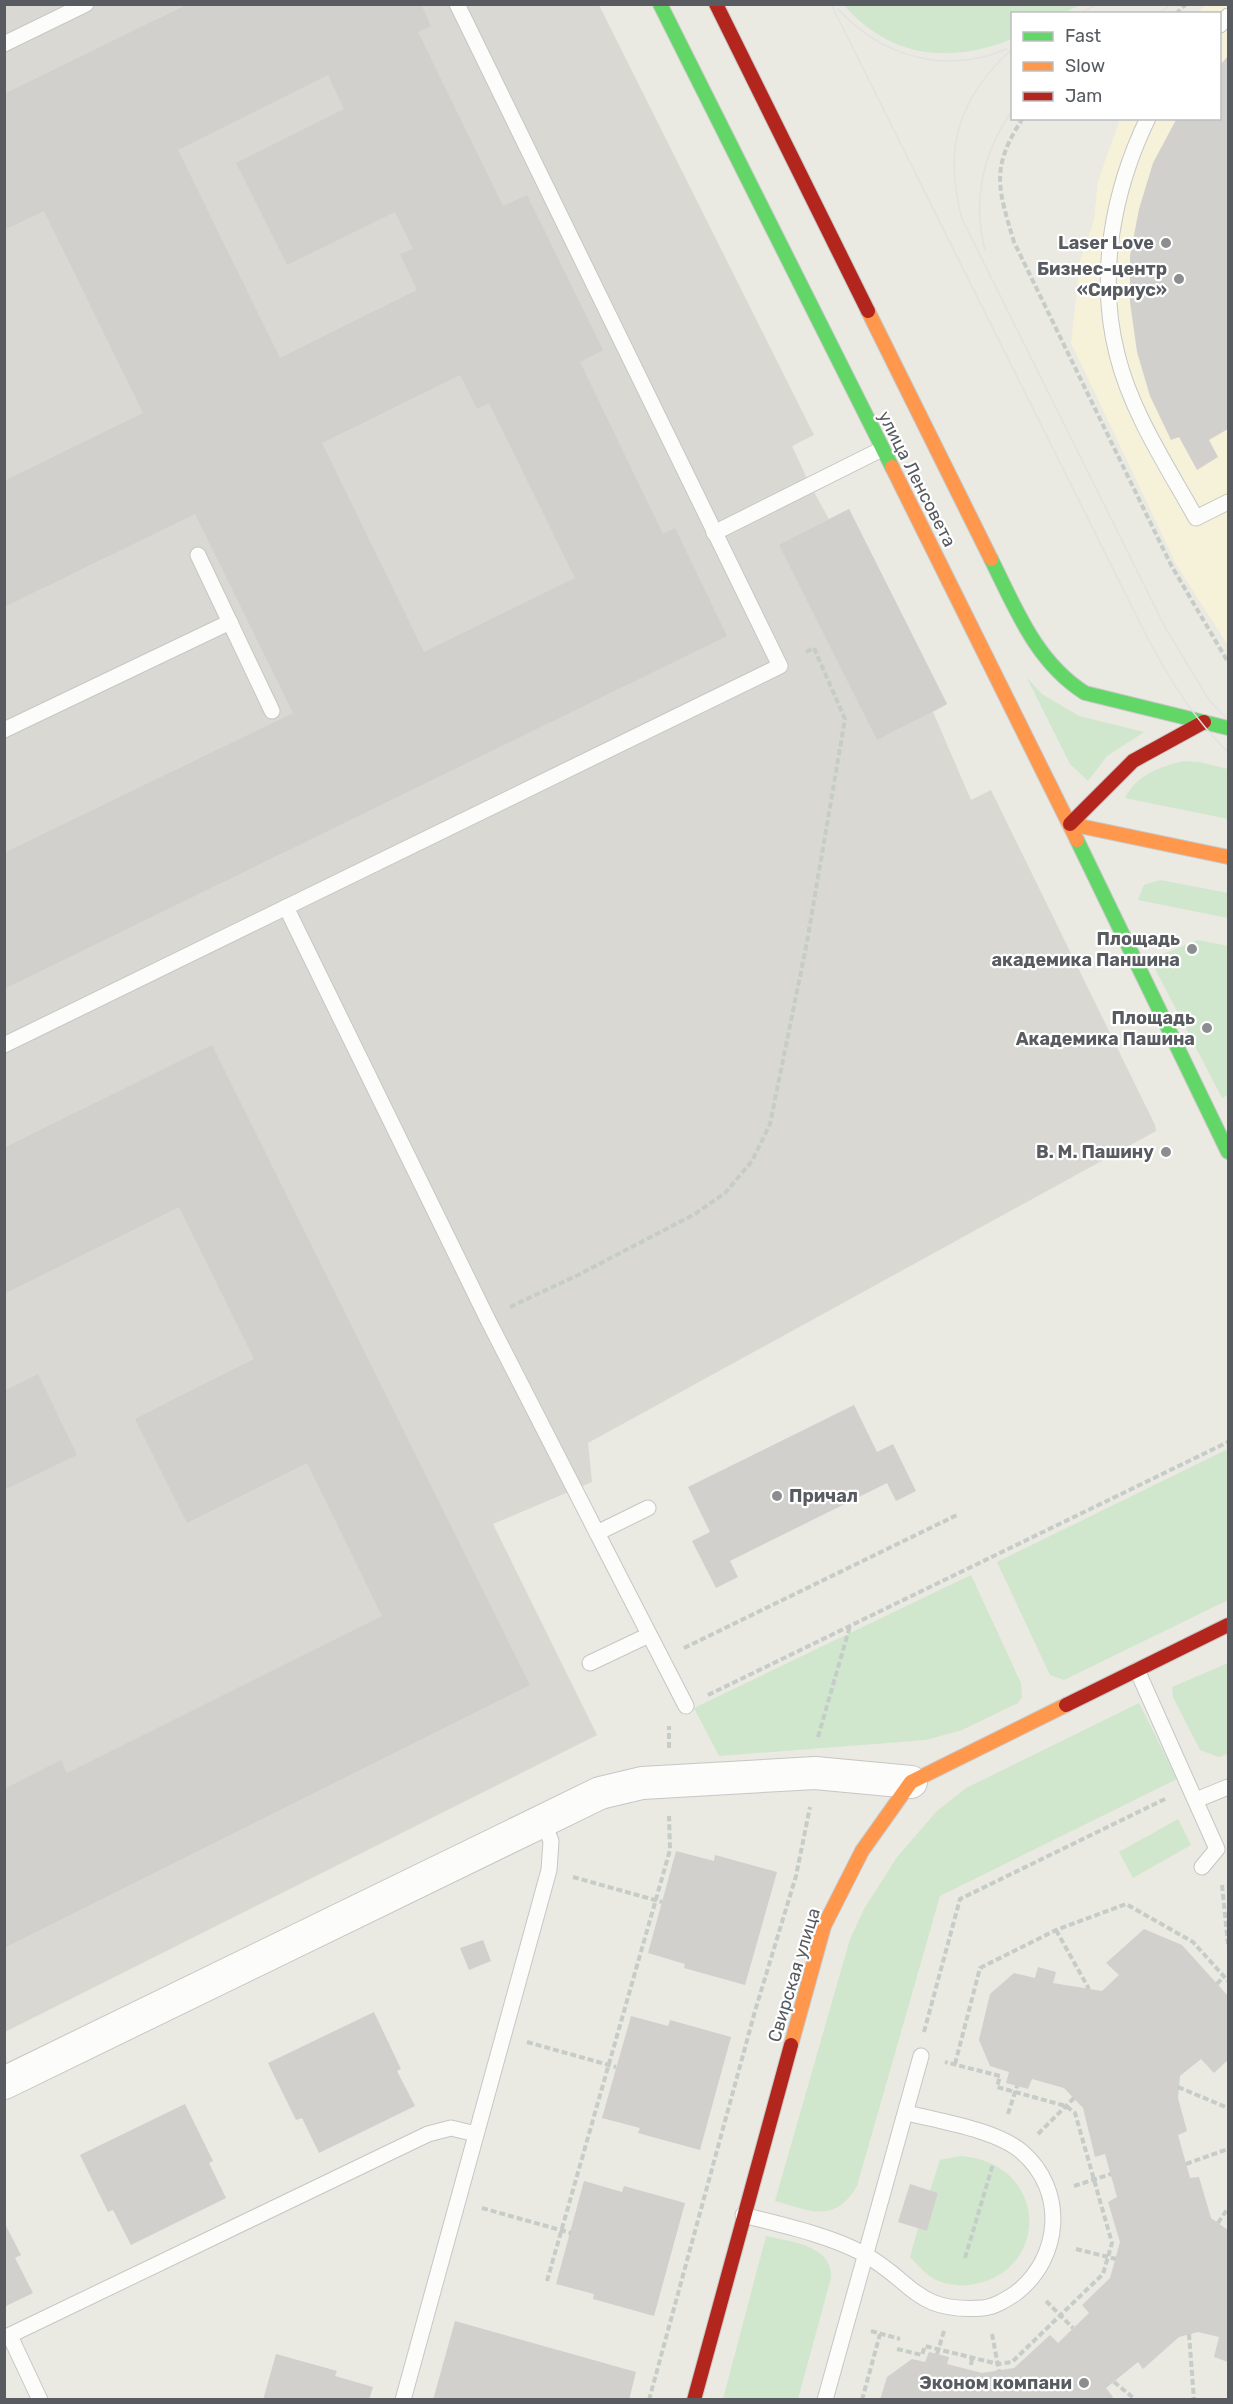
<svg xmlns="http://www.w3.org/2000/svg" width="1233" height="2404" font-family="Rubik,sans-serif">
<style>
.commercial{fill:#f6f1d9}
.industrial{fill:#d9d8d2}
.green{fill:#d0e7ce}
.building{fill:#d1d0cc;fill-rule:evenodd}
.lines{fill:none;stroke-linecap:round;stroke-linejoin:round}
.lane-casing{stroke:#c6c7c5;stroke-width:17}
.street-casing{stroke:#c6c7c5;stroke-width:34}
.fast-casing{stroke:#c7c8c7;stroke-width:16}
.slow-casing{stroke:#c7c8c7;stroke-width:16}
.jam-casing{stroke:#c7c8c7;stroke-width:16}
.path{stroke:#c6ccc8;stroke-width:4;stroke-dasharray:6 3;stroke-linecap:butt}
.lane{stroke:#fcfcfb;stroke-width:15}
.street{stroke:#fcfcfb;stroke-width:32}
.fast{stroke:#63d668;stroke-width:14}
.slow{stroke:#ff974d;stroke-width:14}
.jam{stroke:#b3261e;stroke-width:14}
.tram{stroke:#e2e2e1;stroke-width:1.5}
.poi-dot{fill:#8b8d8e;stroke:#fff;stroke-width:2}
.labels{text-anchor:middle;stroke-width:4.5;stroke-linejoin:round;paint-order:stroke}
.poi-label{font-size:18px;font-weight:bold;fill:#585c61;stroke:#fff;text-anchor:end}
.street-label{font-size:18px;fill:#585c61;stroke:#fff}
</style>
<rect width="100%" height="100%" fill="#eae9e2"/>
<polygon class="commercial" points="1206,5 1228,5 1228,646 1176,564 1071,343 1080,261 1094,220 1098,181 1120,119 1220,118 1220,14 1198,13"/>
<polygon class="industrial" points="5,5 599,5 814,435 792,446 810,485 829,519 849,509 947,704 933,712 971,800 991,790 1155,1125 1156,1131 588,1443 592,1482 493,1524 597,1735 5,2032"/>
<g class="green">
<path d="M844,5H1080L1063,13L1012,14V39C950,64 890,58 844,5Z"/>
<polygon points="1027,678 1042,694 1079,716 1144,732 1107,756 1088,781 1070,764"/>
<path d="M1183,761L1199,762L1228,769V819L1125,798C1136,775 1160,767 1183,761Z"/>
<polygon points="1160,880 1228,893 1228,918 1138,900 1144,885"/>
<polygon points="1198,940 1228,946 1228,1095 1222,1098 1150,959"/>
<polygon points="1228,1449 1228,1600 1064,1680 1050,1675 997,1562"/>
<polygon points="971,1575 1021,1683 1022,1697 1018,1703 962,1730 926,1740 719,1756 694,1708"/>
<polygon points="1228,1663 1228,1754 1219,1757 1200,1750 1173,1697 1172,1687"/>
<path d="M1139,1703L1177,1779L940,1896L857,2186C835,2224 810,2211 775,2201L850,1939L864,1909L897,1857L937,1811L966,1788Z"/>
<polygon points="1178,1819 1191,1845 1133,1878 1119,1852"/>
<path d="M960,2156C1050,2162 1052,2275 968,2285C957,2287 939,2283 929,2276C922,2270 916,2263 910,2257L918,2228L927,2231L938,2193L930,2191L940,2160Z"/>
<path d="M766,2236C791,2242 833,2245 831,2278L798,2399H723Z"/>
</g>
<g class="building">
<path d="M188,4H421L431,26L418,32L503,206L527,195L603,350L580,362L663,534L675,528L727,636L4,989V853L293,713L195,514L4,607V481L143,413L44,211L4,230V94ZM328,75L344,109L236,163L287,265L395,212L413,249L400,254L417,290L280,358L178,150ZM460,375L477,409L489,403L575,578L424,652L322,443Z"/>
<polygon points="1228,56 1228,429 1209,440 1218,457 1197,470 1179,437 1171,440 1150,396 1137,352 1130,302 1130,256 1139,209 1153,163 1177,118 1220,118 1220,65"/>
<polygon points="849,509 947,704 877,740 779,545"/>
<polygon points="212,1045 530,1685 4,1948 4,1789 61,1760 67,1773 382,1616 307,1463 187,1523 135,1419 254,1359 179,1207 4,1294 4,1148"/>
<polygon points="38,1374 77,1455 4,1490 4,1391"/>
<polygon points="854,1405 877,1452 893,1444 916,1491 896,1501 887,1483 730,1561 738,1577 716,1588 692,1541 710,1532 688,1487"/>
<polygon points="676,1851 714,1861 715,1855 777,1872 745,1985 684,1968 685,1964 648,1953"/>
<polygon points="1144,1929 1182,1945 1228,1996 1228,2060 1214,2073 1201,2059 1180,2076 1178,2098 1187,2131 1178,2135 1190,2178 1199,2177 1211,2218 1228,2230 1228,2362 1214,2357 1219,2337 1198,2332 1179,2337 1143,2369 1138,2362 1106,2388 1113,2397 1111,2400 880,2400 887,2377 912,2359 925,2362 929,2352 949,2357 947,2364 982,2373 1014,2368 1050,2335 1058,2343 1089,2313 1082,2305 1110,2278 1120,2242 1108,2202 1117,2197 1105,2154 1095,2157 1083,2108 1064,2088 1032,2079 1028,2089 1006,2083 1009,2072 990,2066 979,2040 990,1994 1014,1973 1035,1978 1038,1967 1056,1972 1053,1983 1102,1991 1119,1975 1106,1963"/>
<polygon points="483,1940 491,1961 469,1970 460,1948"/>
<polygon points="374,2012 401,2069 397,2071 415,2106 319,2153 302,2118 296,2120 268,2063"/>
<polygon points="631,2016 668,2026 670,2020 731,2037 700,2150 638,2133 640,2128 602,2118"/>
<polygon points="185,2104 213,2161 209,2163 226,2198 131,2245 113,2210 108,2212 80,2155"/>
<polygon points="584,2181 622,2192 624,2186 685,2203 654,2316 593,2299 594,2294 556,2284"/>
<polygon points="910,2184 938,2193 927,2231 898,2222"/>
<polygon points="4,2222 21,2255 15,2258 33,2293 4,2307"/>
<polygon points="455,2321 636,2372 629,2400 433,2400"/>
<polygon points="276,2354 337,2371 335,2376 373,2387 369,2400 263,2400"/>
</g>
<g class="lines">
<defs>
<g id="lane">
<polyline points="1220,25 1228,16"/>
<polyline points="4,44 86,4"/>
<path d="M1148,118C1113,190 1097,275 1117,354C1131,412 1167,466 1196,518L1228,502"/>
<polyline points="714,533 882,449"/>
<polyline points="198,555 272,711"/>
<polyline points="4,730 230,622"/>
<polyline points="286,907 487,1318 597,1533"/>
<polyline points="4,1045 780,666 457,4"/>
<polyline points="648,1508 597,1533 686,1706"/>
<polyline points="590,1663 649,1635"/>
<polyline points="1137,1670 1217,1849 1202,1867"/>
<polyline points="1196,1800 1228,1787"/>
<path d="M743,2215C782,2225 829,2235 864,2254C914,2282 915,2313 983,2308C995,2307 1007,2299 1016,2293C1061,2258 1067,2191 1022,2152C997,2130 939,2121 907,2113"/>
<polyline points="10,2336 40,2400"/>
<polyline points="4,2338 428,2134 451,2128 476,2134"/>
<polyline points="403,2400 549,1870 551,1841 543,1821"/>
<polyline points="825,2400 921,2056"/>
</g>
<polyline id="street" points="4,2083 600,1793 642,1783 815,1773 911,1782"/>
<g id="fast">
<polyline points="660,4 892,467"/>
<path d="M991,559C1016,609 1036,662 1085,693L1228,728"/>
<polyline points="1077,840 1228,1152"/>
</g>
<g id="slow">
<polyline points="868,311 991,559"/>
<polyline points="892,467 1077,840"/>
<polyline points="1070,824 1228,857"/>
<polyline points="791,2045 824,1926 862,1851 911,1782 1066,1705"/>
</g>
<g id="jam">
<polyline points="716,4 868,311"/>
<polyline points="1070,824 1133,761 1204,722"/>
<polyline points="1066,1705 1228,1625"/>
<polyline points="694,2400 791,2045"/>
</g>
</defs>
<use href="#lane" class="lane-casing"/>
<use href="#street" class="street-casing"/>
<use href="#fast" class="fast-casing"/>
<use href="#slow" class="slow-casing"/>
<use href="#jam" class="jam-casing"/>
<g class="path">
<polyline points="1176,14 1186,4"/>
<path d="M1023,118C990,168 998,188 1014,242L1171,565L1228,662"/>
<polyline points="510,1307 578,1275 695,1214 725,1193 752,1161 770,1124 807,942 845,719 814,648 804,653"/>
<polyline points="684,1648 959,1514"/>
<polyline points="708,1695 1228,1442"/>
<polyline points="818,1737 850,1626"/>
<polyline points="669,1748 669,1726"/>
<polyline points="573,1877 662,1902"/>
<polyline points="1222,1885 1228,1944"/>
<polyline points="1056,1930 1089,1989"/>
<polyline points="1217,1984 1224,1976"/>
<polyline points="924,2032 960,1899 1167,1798"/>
<polyline points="527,2042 616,2067"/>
<polyline points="955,2064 980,1968 1056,1930 1126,1904 1193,1942 1228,1981"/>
<polyline points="1178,2087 1228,2108"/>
<polyline points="1008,2114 1017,2086"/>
<polyline points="1038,2134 1074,2098"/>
<polyline points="1186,2164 1228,2149"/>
<polyline points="1074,2186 1111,2174"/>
<polyline points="482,2208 571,2233"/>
<polyline points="1218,2223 1228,2208"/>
<polyline points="1076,2249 1116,2259"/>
<polyline points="965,2258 993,2164"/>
<polyline points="547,2281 670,1850 669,1816"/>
<polyline points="1046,2301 1073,2328"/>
<polyline points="871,2331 900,2339"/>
<polyline points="992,2334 999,2371"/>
<polyline points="1189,2334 1194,2400"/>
<polyline points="897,2349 922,2355 925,2346 998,2364 1012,2362 1103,2274 1112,2243 1075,2113 1066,2106 997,2087 1000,2076 945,2062"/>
<polyline points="937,2354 944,2331"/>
<polyline points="971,2365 972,2358"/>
<polyline points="1114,2382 1136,2400"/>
<polyline points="649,2400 755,2011 796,1876 810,1807"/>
<polyline points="862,2400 880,2334"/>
</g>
<use href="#lane" class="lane"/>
<use href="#street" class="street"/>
<use href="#fast" class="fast"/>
<use href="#slow" class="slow"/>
<use href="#jam" class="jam"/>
<g class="tram">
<path d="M831,4L1147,637C1170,680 1193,718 1228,752"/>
<path d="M838,9C882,57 946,75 1007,49"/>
<polyline points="1079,14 1097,4"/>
<polyline points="1159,14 1171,4"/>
<path d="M1012,49C958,98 943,149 962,219L1165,627L1209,700L1228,720"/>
<path d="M985,250C972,201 983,152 1012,111"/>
</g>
</g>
<g class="poi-dot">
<circle cx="1166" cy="243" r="6"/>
<circle cx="1179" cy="279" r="6"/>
<circle cx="1192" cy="949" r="6"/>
<circle cx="1207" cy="1028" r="6"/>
<circle cx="1166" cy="1152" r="6"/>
<circle cx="777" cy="1496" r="6"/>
<circle cx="1084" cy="2383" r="6"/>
</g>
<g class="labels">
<g class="poi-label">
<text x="1154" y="249">Laser Love</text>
<text x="1167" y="275">Бизнес-центр<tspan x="1167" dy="21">«Сириус»</tspan></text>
<text x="1180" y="945">Площадь<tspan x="1180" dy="21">академика Паншина</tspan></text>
<text x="1195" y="1024">Площадь<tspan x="1195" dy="21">Академика Пашина</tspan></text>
<text x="1154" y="1158">В. М. Пашину</text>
<text x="789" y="1502" text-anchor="start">Причал</text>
<text x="1072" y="2389">Эконом компани</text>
</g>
<g class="street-label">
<text transform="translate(917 479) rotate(63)" y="6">улица Ленсовета</text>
<text transform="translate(794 1975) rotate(-73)" y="6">Свирская улица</text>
</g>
</g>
<rect width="1233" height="2404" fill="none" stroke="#585c61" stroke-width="12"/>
<rect x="1011" y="12" width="210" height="108" fill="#ffffff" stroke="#bcbec0" stroke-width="1.5"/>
<rect x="1023" y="32" width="30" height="9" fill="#63d668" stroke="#bcbec0" stroke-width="1.5"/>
<text x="1065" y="42" font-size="18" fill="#585c61">Fast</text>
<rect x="1023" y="62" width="30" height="9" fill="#ff974d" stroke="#bcbec0" stroke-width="1.5"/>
<text x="1065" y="72" font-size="18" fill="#585c61">Slow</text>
<rect x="1023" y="92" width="30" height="9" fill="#b3261e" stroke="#bcbec0" stroke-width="1.5"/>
<text x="1065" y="102" font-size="18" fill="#585c61">Jam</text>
</svg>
